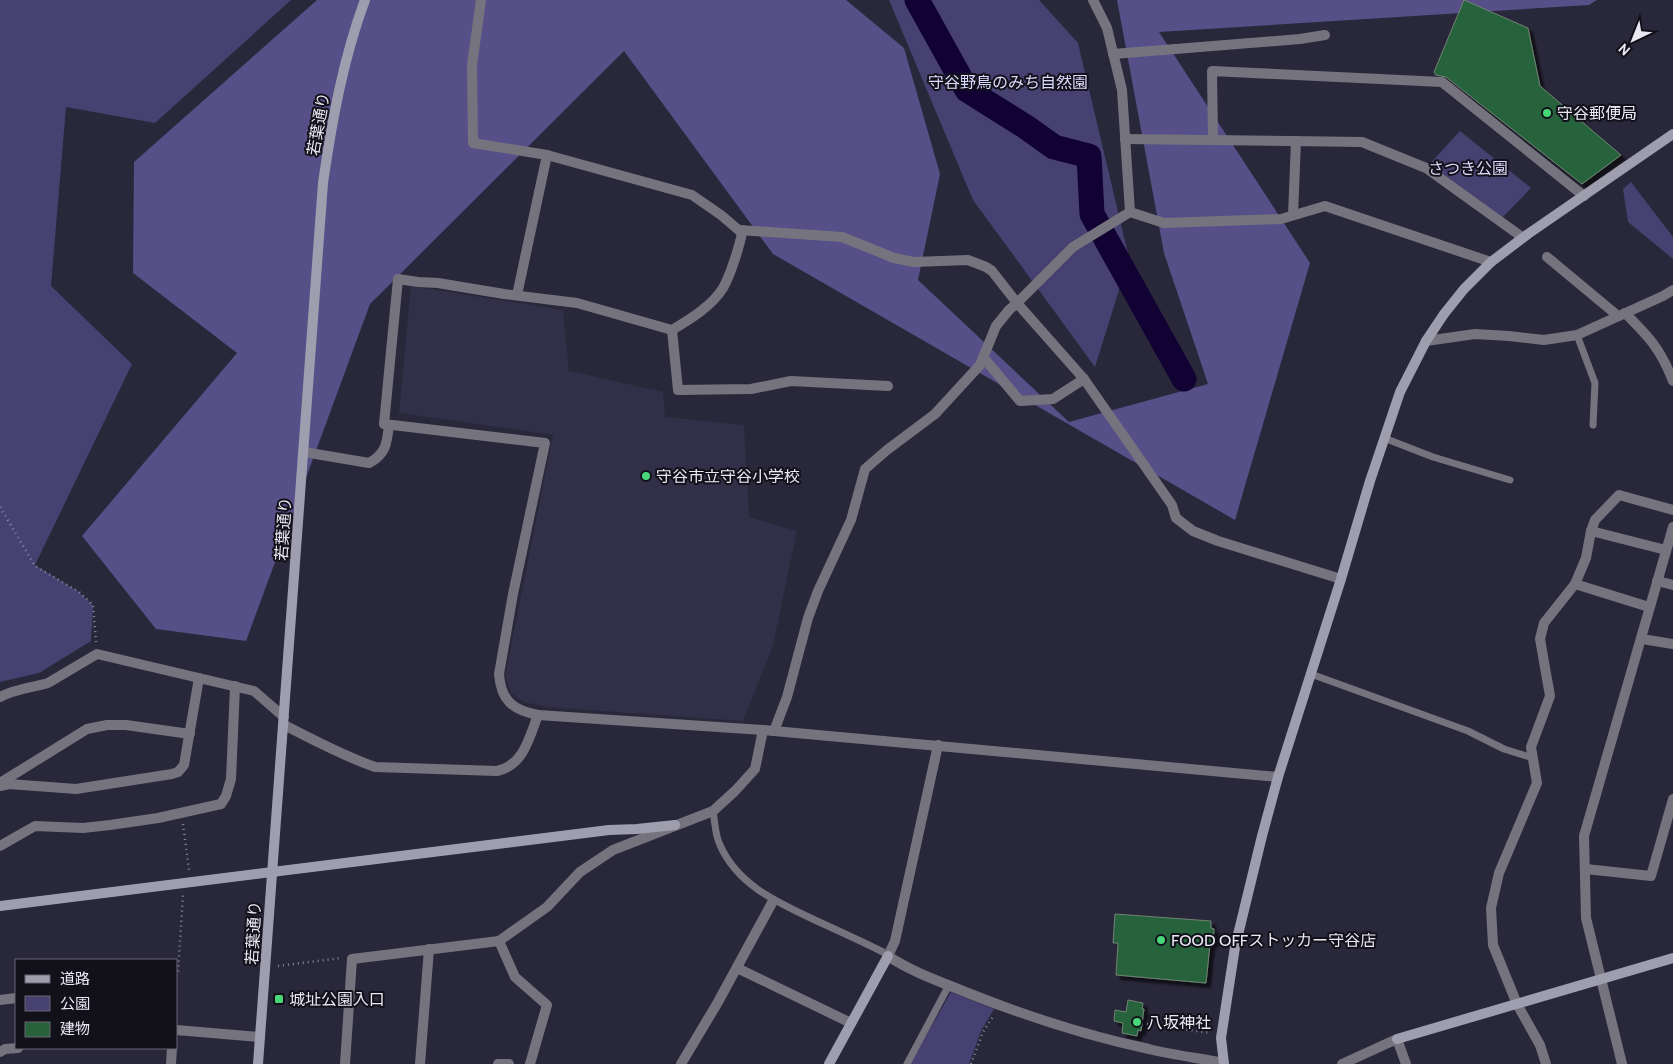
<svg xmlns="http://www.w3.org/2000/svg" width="1673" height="1064" font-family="Cabin,'Noto Sans JP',sans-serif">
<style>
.built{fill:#323048}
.green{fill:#474171}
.forest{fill:#564f88}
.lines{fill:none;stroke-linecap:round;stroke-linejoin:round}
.river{stroke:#110233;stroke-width:25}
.building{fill:#28623a;stroke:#708474;filter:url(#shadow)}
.path{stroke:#8a8999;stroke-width:2.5;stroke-dasharray:1 4;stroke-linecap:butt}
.lane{stroke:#75747e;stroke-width:7}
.street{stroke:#75747e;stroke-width:10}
.secondary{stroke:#9f9eae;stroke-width:10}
.poi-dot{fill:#47d779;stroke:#12111a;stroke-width:2}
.labels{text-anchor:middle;stroke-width:4;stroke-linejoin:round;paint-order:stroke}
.park-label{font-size:16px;fill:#dcdafe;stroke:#12111a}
.poi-label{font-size:16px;fill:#e9e9f5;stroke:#12111a;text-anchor:start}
.street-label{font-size:16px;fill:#e9e9f5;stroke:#12111a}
</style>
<defs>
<filter id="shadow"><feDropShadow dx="4.5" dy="4.5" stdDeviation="1" flood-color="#0009"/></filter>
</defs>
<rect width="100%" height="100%" fill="#29273a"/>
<polygon class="built" points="411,286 563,310 569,371 663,392 665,417 744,425 749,517 797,531 773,645 743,721 548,707 524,702 511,693 505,676 553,435 399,413"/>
<g class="green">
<polygon points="0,0 291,0 155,123 66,107 51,286 132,364 35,565 79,592 93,605 91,641 39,673 0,682"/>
<polygon points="889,0 1039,0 1078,43 1129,258 1095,367 973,200"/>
<polygon points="1460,131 1531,188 1499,221 1426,168"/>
<polygon points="1631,182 1673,237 1673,259 1628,222 1623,189"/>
<polygon points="951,992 994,1009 981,1031 969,1064 910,1064"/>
</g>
<polygon class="forest" points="317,0 846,0 904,48 940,174 918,280 1069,422 1208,384 1164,253 1117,0 1597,0 1589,5 1159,32 1310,263 1235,520 773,254 624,51 370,304 246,641 156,629 82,536 237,353 133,273 134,162"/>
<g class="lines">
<polyline class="river" points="917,0 967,90 1026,127 1054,147 1089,156 1092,214 1184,379"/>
</g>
<g class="building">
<polygon points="1464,0 1528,28 1540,86 1621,155 1582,184 1446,77 1436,75 1434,72"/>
<polygon points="1115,914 1211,921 1211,928 1214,929 1213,943 1210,944 1206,983 1116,975 1118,943 1113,943"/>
<polygon points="1128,1000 1143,1003 1142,1009 1144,1009 1141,1031 1138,1030 1137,1036 1122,1033 1123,1023 1114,1021 1115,1010 1126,1012"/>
</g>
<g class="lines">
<g class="path">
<polyline points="0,507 35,566 79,592 93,605 96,642"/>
<polyline points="183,824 189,870"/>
<polyline points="278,966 341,958"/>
<polyline points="176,976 178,972 183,895"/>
<polyline points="1142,1023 1210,1033"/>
<polyline points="971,1064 983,1032 994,1015"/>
</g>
<g class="lane">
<polyline points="1577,335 1595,383 1593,425"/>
<polyline points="1384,438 1433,457 1510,480"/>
<polyline points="1311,674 1468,731 1504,749 1533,758"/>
<path d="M713,811C715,822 715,835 720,845C738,886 779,903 817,921C839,931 861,941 883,952L888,956"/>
<polyline points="907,1064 949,985"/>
</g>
<g class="street">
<path d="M481,0L472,65L473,143L547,155L692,195L721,215L742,233C739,248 730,276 723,288C712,306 689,320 672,330L577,303L504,294L438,283L418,282L398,279L384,424L545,443L513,594L499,674C501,701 513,710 538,715"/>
<polyline points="1113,54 1300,39 1325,35"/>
<polyline points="1125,139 1362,142 1426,168 1522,237"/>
<polyline points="1213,140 1212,71 1442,82 1584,196"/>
<polyline points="1130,212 1164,223 1281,219 1325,206 1491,262"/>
<polyline points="1293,215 1296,141"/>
<polyline points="740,230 842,237 894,258 914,262 968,260 986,267 992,271 1017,303 1084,379 1172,505 1176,518 1193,531 1218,541 1341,579"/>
<polyline points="1547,257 1618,316"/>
<polyline points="517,295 547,155"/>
<path d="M1625,313C1649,337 1660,348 1673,381"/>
<polyline points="672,330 678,390 751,389 791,381 888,386"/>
<polyline points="1426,341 1475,334 1509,336 1544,340 1577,335 1663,296 1673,290"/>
<polyline points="983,357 1020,401 1053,399 1084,379"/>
<path d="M304,452L369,463C386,454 387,443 389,425"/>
<polyline points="1591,531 1666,550"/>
<polyline points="1657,581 1673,585"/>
<polyline points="1575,584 1586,558 1591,531 1595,520 1619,495 1673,510"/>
<polyline points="1642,639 1673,644"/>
<path d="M0,697C15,689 31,688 48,683L97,654L254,691L284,717"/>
<path d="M284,725C314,740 343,756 375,767L497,771C524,765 529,738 538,715L763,730L1278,777"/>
<polyline points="774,731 787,697 808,618 818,591 851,520 865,469 887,450 935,414 980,365 996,326 1009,310 1017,303 1073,247 1130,212 1122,90 1107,28 1093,0"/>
<path d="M938,745L895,941L888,956C912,972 941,982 968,993C1026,1016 1087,1036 1149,1049C1173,1055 1199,1058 1224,1063"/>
<polyline points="0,783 87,729 107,725 126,725 190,734"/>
<polyline points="0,786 9,784 76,789 172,774 178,772 184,765 199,678"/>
<polyline points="0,846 35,826 83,828 110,825 158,818 221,804 226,796 231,779 235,686"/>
<polyline points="1586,869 1651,876 1673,799"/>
<polyline points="499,941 515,977 547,1005 530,1064"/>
<polyline points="737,968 851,1023"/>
<polyline points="0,1000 16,998"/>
<polyline points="176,1030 260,1037"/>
<polyline points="0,1052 5,1049 18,1048"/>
<polyline points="171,1064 172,1048"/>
<polyline points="345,1064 352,959 499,941 547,907 580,872 613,850 713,811 735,791 755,769 763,730"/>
<polyline points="420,1064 429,949"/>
<polyline points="498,1064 509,1064"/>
<polyline points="681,1064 718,1002 773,901"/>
<polyline points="1342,1064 1397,1039 1406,1064"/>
<polyline points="1546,1064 1540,1045 1517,1004 1493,945 1491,908 1499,873 1537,783 1531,747 1550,696 1540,639 1544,623 1575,584 1649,607"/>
<polyline points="1622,1064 1586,918 1584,836 1673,527"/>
</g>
<g class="secondary">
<polyline points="0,906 609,830 637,829 675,825"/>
<polyline points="1397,1039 1673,958"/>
<path d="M258,1064L323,183C332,121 343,59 365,0"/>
<polyline points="829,1064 888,956"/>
<polyline points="1224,1064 1221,1038 1235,947 1262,836 1278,777 1341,579 1370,481 1400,392 1426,341 1444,314 1464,289 1491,262 1528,234 1673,134"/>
</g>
</g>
<g class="poi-dot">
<circle cx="1547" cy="113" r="5"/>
<circle cx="646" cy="476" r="5"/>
<circle cx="1161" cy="940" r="5"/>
<rect x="274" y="994" width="10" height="10" rx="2.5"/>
<circle cx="1137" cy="1022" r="5"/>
</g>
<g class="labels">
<g class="park-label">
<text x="1008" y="88">守谷野鳥のみち自然園</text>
<text x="1468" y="174">さつき公園</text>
</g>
<g class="poi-label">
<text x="1557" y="119">守谷郵便局</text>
<text x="656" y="482">守谷市立守谷小学校</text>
<text x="1171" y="946">FOOD OFFストッカー守谷店</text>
<text x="289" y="1005">城址公園入口</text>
<text x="1147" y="1028">八坂神社</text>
</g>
<g class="street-label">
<text transform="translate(318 124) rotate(-80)" y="6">若葉通り</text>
<text transform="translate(283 529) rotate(-86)" y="6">若葉通り</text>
<text transform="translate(253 933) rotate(-87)" y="6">若葉通り</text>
</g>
</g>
<rect x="15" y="959" width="162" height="90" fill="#12111a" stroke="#686772"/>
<rect x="25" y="975" width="25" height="8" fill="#9f9eae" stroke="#686772"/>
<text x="60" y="984" font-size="15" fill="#e9e9f5">道路</text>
<rect x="25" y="996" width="25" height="15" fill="#474171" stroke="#686772"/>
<text x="60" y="1009" font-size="15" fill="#e9e9f5">公園</text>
<rect x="25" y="1022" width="25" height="15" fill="#28623a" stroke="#686772"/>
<text x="60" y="1034" font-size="15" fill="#e9e9f5">建物</text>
<g transform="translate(1633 40) rotate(223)" stroke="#12111a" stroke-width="4" paint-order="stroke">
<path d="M0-4L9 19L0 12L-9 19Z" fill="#e9e9f5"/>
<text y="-8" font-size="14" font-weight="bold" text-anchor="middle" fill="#e9e9f5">N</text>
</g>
</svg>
